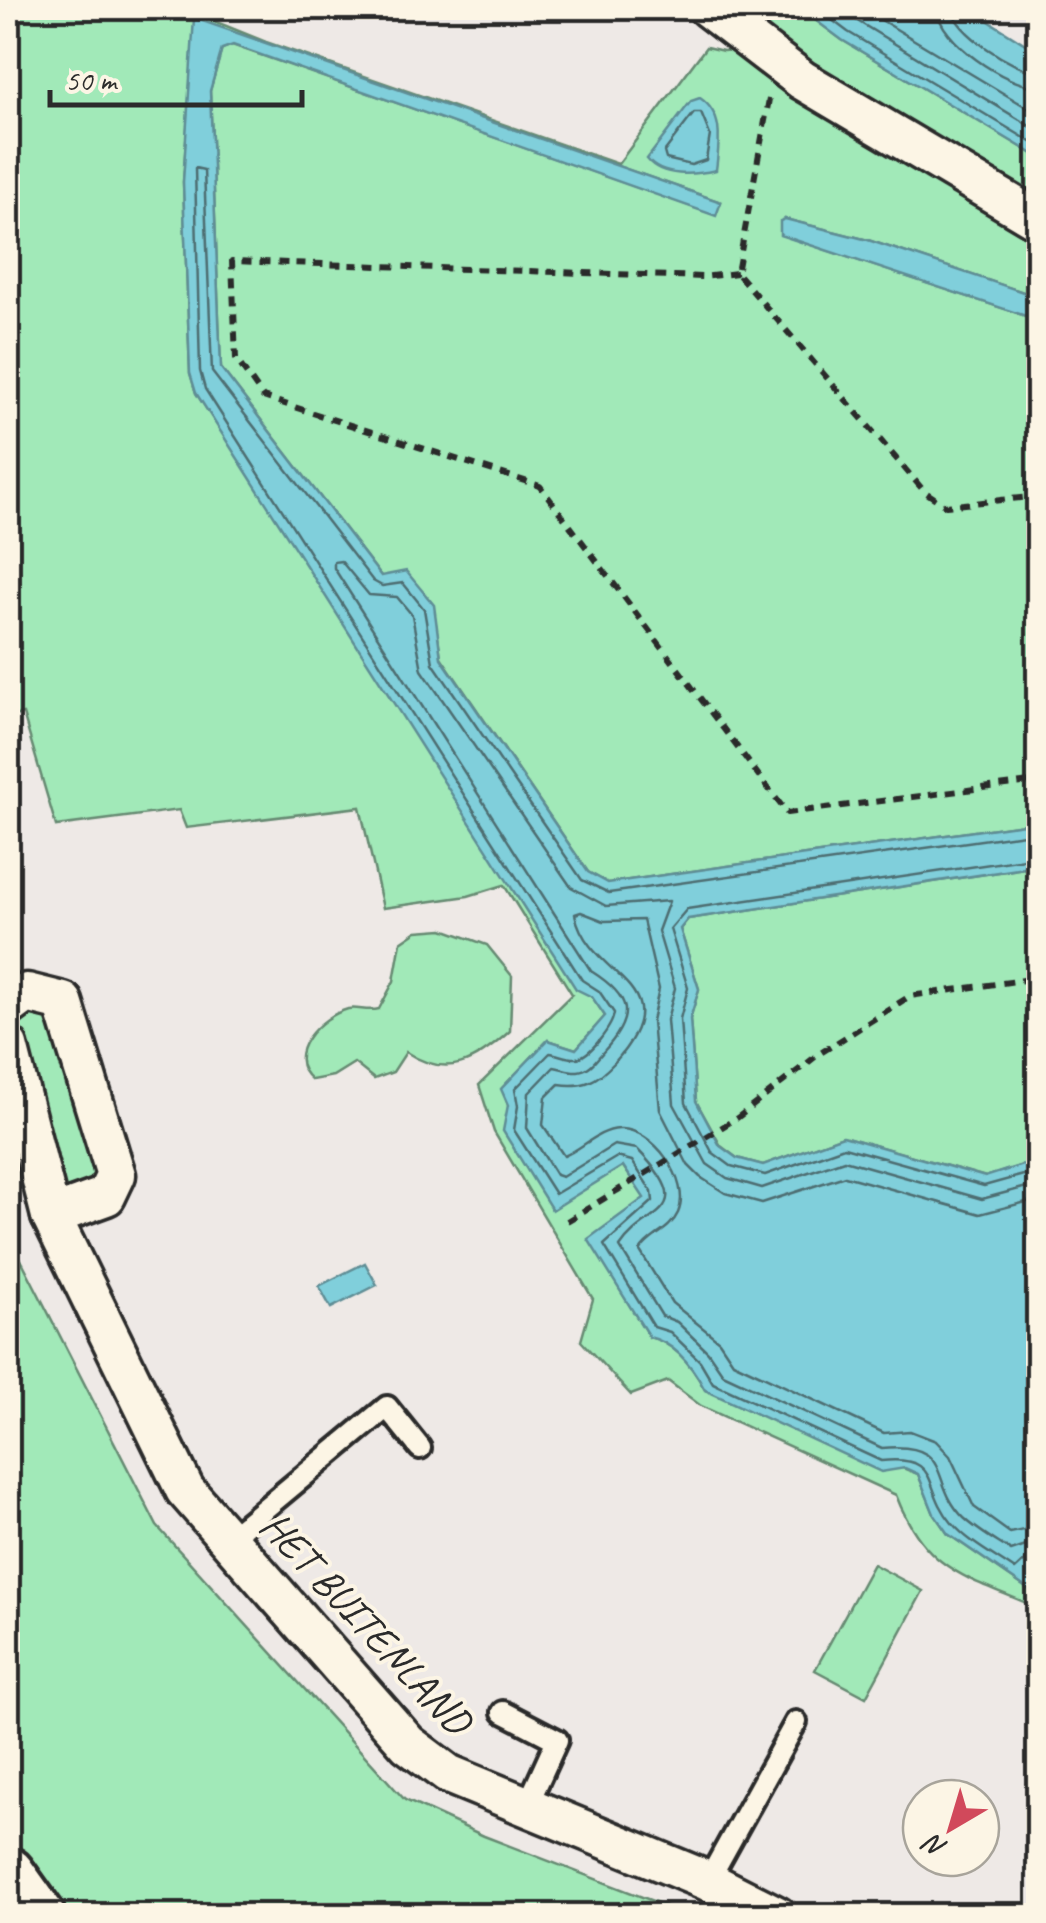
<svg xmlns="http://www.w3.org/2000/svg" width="1046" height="1923" font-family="Caveat,sans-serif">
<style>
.green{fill:#a1e9b8;stroke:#668a72;stroke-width:2.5}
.water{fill:#80cfdb;stroke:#5e8d95;stroke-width:2.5}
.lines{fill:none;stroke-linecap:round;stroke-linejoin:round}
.shore{stroke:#4d6d71;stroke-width:2.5}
.lane-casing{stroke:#2b2b2b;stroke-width:28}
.street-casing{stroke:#2b2b2b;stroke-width:45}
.secondary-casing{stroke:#2b2b2b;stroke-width:60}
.path{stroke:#2b2b2b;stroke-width:6;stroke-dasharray:10 8;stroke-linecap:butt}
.lane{stroke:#fcf5e5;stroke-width:20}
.street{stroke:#fcf5e5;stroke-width:38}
.secondary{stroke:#fcf5e5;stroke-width:52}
.labels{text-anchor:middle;stroke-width:8;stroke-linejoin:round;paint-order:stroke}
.street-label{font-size:42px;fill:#2b2b2b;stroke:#fcf5e5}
</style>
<rect width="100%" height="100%" fill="#eee9e6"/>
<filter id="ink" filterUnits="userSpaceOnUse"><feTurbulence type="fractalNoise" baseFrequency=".01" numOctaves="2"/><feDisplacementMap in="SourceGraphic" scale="20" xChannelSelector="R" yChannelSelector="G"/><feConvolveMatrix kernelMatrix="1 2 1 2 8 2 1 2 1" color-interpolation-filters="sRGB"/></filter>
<g filter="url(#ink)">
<g class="green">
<path d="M8,8H182L266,42L618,164L706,47L723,51L745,49L1038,230V297L868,240L785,219L781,235L1038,320V822L608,883L588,872L441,657L433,605L381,576L221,368L210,91L222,49L232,45L715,215L721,202L195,19L183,182L190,373L196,393L605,1016L576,1049L548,1040L502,1088L508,1105L622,1165L645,1198L589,1239L649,1337C676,1343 693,1367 705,1390L918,1474L934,1514L948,1534L1038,1596V1608C968,1577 926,1573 896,1495L701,1406L668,1381L631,1395L581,1341L593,1299L494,1132L479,1085L572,994L504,885L468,896L383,908L360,807L186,828L179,810L56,826L23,714L8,717Z"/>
<polygon points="727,8 799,8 842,40 1038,157 1038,210 847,103"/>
<polygon points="1038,866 1038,1160 986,1177 843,1136 763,1165 737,1158 721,1146 696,1101 690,1019 699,989 680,929 688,919"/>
<path d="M443,929L487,945L512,976L510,1031C475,1063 447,1079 406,1052L393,1072L374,1079L354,1063L333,1076L312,1080C281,1055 321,1016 348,1009C358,1007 367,1012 379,1009L394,981L401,942L417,931Z"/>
<polygon points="26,1008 57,1017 103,1176 77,1200 56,1191 11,1026"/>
<polygon points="8,1234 157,1526 405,1800 484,1836 689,1915 58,1915 8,1850"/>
<polygon points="873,1564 923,1591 866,1697 815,1670"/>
</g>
<g class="water">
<polygon points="799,8 968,8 1038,52 1038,157 842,40"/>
<path d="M194,18L721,202L716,216L233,45L222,49L210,91L221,368L381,576L406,571L434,605L441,658L588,872L608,883L1038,822V866L688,919L680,929L699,989L690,1019L696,1101L720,1146L737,1158L763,1165L843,1136L985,1177L1038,1160V1559L1030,1572L1038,1576V1596L948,1534L934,1514L918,1474L905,1468L881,1472L705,1390C693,1367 676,1343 649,1337L588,1239L644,1198L623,1166L552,1210L503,1131L508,1105L501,1089L548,1040L576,1049L605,1016L592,997L576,989L196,393L190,373L183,182Z"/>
<path d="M700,98C725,115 719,144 716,170C694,175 662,178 647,159L691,101Z"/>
<polygon points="785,219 868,240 1038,297 1038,320 780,235 780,221"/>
<polygon points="365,1263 377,1285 331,1308 319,1286"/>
</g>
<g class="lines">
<g class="shore">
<polyline points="816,8 848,32 1038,146"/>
<polyline points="836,8 1038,131"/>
<polyline points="861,8 1038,114"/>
<path d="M937,8C938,41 1007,86 1038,87"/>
<path d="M952,8C953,31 1015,71 1038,72"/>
<polygon points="694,113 701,113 710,135 706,160 691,165 666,159 664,152"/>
<path d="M1038,832L609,893L582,880L433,663L424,609L403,583L382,586L373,581L212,372L204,170L195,168L200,371L205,389L582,980L599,991L614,1013C613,1025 590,1057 576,1058C569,1059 558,1054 550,1053L515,1089L518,1106L514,1130L555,1194L617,1157L632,1161L652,1192L653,1201L604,1245L654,1327L670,1332L700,1361L713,1383L881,1461C943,1455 921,1486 952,1523C968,1542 995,1556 1015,1570L1030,1556L1038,1555"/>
<polyline points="1038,857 687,909 670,929 688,988 680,1019 686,1103 712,1152 731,1166 765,1175 844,1147 984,1186 1038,1171"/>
<path d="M1038,1184L982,1199L844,1160L762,1188L727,1178L707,1164L674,1104L667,1020L675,988L658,931L669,901L606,906L571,887L422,670L412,615L397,597L369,595L341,561L334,562V568L591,971C632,997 636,1016 603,1052C596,1060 590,1070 578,1071C570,1072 562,1068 554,1067L529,1093L527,1128L556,1175L562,1177L614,1145L637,1149C702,1215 646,1207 620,1247L662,1316L677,1322L708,1352L723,1374L882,1448C955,1441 928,1483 964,1518C978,1531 996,1541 1011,1551L1038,1542"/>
<path d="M1038,1199L980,1214L845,1176L762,1203L725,1193L700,1177L688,1165L660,1110L652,1021L659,989L643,920L604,921L581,912L575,914C589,981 686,982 614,1063C597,1081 584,1088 559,1084L546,1097L543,1125L564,1156C582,1149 598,1130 619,1129C653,1127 692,1182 678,1213C670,1231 649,1236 640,1251L672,1303L719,1341L733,1362L884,1433L910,1431L936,1441L950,1456L974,1507L1010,1533L1038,1527"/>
</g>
<defs>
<g id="lane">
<polyline points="228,1539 387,1407 420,1448"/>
<polyline points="503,1712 557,1740 527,1806"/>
<polyline points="708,1881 796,1722"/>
</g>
<g id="street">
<polyline points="708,8 802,80 1038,220"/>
<polyline points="8,1007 27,993 63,1002 116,1175 106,1196 51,1216"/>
<polyline points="8,1046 51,1216 185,1490 408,1744 448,1774 708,1881 777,1916"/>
</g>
<polyline id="secondary" points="8,1874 38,1916"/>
</defs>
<use href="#lane" class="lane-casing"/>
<use href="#street" class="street-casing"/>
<use href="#secondary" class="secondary-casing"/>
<g class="path">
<polyline points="769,99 737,273 924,491 946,506 1038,496"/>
<polyline points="737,273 703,277 232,261 236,359 263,397 540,486 787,813 1038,781"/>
<polyline points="567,1221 737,1118 819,1054 910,996 1038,978"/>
</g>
<use href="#lane" class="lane"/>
<use href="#street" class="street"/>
<use href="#secondary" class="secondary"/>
</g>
</g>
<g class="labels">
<g class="street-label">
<text transform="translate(367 1622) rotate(47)" y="15">HET BUITENLAND</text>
</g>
</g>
<rect width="1046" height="1923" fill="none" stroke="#fcf5e5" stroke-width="40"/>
<rect x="20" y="20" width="1006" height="1883" fill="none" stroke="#2b2b2b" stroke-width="4" filter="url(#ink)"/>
<g transform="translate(951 1828) rotate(218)"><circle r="48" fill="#fcf5e5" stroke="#a8a49b" stroke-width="2.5"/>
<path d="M0-8L18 38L0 25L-18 38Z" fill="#d1495b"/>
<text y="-15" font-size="28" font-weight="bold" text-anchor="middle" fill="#2b2b2b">N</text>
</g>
<path d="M50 90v15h252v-15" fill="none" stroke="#2b2b2b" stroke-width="5"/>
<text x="65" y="90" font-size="30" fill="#2b2b2b" stroke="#fcf5e5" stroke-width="8" paint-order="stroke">50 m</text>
</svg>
